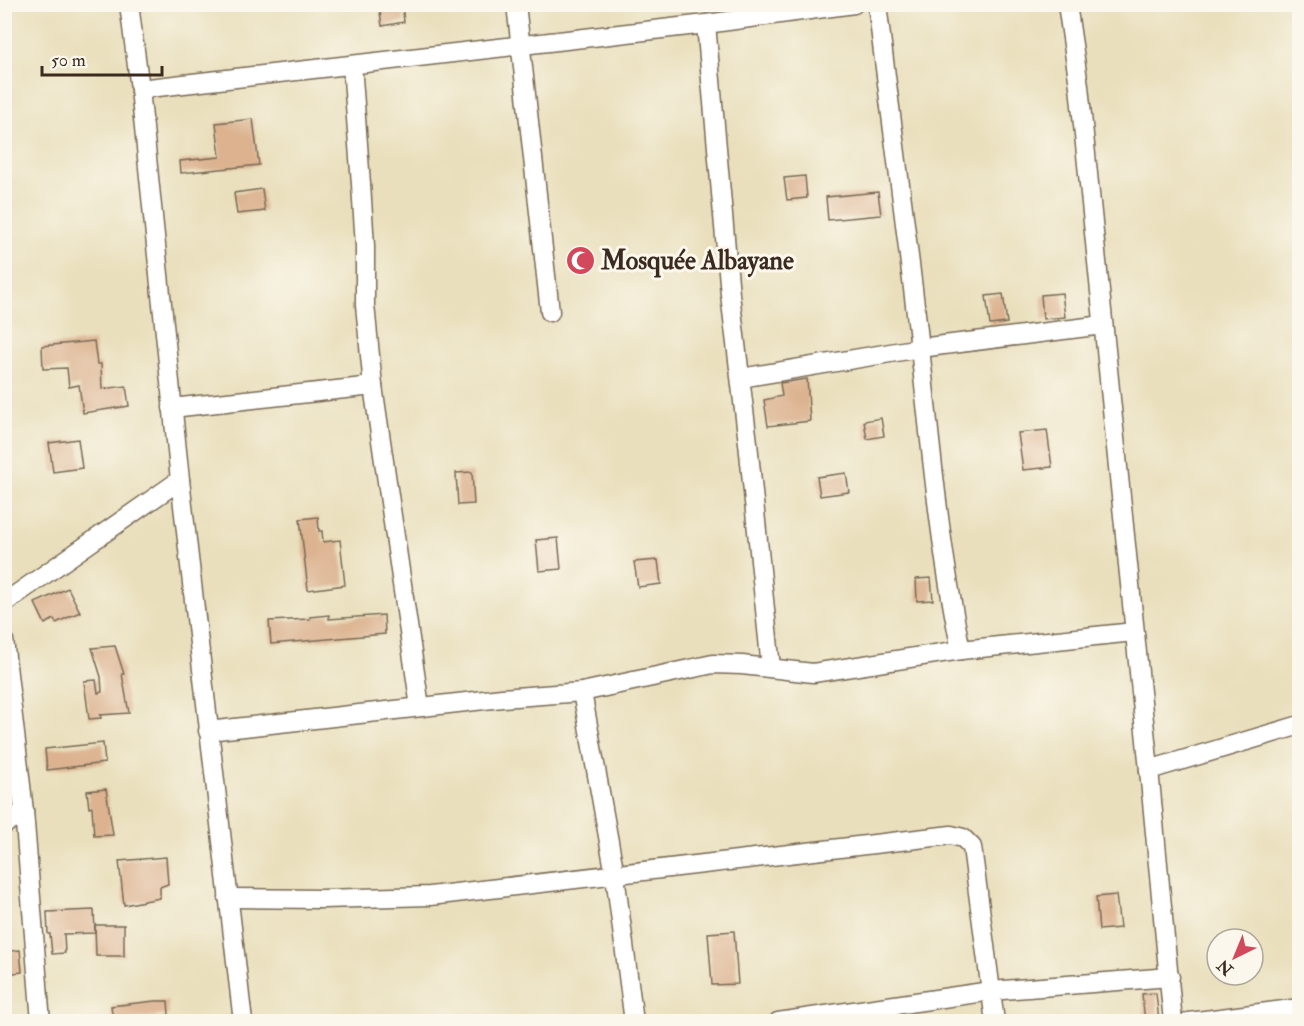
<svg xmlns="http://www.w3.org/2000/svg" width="1304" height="1026" font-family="'IM FELL Double Pica',serif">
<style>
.building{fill:#dcb28f}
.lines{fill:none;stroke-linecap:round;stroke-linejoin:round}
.minor-casing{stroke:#786955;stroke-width:21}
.minor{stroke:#fff;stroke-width:18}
.labels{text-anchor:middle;stroke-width:6;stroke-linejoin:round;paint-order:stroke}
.poi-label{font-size:26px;font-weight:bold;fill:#3b2a1e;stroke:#fbf7ec;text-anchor:start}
</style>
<rect width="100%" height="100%" fill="#fbf7ec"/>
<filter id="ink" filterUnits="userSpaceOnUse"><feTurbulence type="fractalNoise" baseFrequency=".0167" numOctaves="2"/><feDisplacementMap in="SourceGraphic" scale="12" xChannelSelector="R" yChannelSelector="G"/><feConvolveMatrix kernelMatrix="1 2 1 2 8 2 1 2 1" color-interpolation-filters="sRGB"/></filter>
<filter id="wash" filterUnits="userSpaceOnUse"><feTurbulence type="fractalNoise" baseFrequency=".008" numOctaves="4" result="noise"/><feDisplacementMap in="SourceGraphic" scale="24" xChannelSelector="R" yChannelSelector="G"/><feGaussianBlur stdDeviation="1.35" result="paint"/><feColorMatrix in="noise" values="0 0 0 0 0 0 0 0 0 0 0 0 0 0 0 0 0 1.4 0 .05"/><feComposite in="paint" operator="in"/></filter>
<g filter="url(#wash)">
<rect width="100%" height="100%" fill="#e9dfbc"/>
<g id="blocks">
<g class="building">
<polygon points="379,4 402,4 404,22 382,26"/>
<polygon points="253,119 259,165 181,173 180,161 220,157 216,123"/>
<polygon points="805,176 807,198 787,200 784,178"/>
<polygon points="262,189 265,211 237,214 234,193"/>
<polygon points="878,192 881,215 828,220 826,197"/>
<polygon points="1062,293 1065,317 1043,319 1041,295"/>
<polygon points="1003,294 1007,323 990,325 986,296"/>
<polygon points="94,341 97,364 101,364 102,389 126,386 129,406 83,413 79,385 69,387 67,368 43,369 42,346"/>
<polygon points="807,379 810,421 768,426 764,400 782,396 780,383"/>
<polygon points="881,418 884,436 867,439 864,421"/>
<polygon points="1047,430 1052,467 1023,470 1018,433"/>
<polygon points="78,439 82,468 53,472 49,443"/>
<polygon points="472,472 474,504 458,505 456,473"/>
<polygon points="846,473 849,492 820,496 817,477"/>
<polygon points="318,517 319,531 322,531 323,542 340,540 345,585 308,590 300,519"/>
<polygon points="558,538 561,569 539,571 536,540"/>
<polygon points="658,560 661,584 638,587 634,562"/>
<polygon points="931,578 933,600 917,601 916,579"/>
<polygon points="68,588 80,612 56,623 54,619 45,624 35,603"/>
<polygon points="329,615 329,619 384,615 385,634 271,644 269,621 310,619 310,617"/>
<polygon points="115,646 124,674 122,674 129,713 100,715 101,718 89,719 84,681 96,680 98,693 102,692 101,677 92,648"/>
<polygon points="103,743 105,763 47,770 45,749"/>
<polygon points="106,789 113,835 94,836 92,807 89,808 87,791"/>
<polygon points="166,857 168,884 160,887 160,898 124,905 119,861"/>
<polygon points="1116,895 1120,928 1099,930 1096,897"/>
<polygon points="94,910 95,933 64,934 65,953 52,954 50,934 48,934 47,912"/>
<polygon points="95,925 124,925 124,956 96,956"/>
<polygon points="734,931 738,984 712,985 708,933"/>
<polygon points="20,950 22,972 4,974 4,952"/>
<polygon points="1156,993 1159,1022 1145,1022 1142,994"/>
<polygon points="155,1001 168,1001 169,1015 113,1021 111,1006"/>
</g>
</g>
</g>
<g filter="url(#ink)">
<use href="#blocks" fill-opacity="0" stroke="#786955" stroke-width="1.5"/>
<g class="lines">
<defs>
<g id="minor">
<polyline points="129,4 140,89 180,480 243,1022"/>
<polyline points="516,4 550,312"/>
<path d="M877,4C891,119 907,233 920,348C931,449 940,550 961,650"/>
<polyline points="1067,4 1079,86 1149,770 1173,1022"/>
<polyline points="706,24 730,294 748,443 771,668"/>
<polyline points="352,65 361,184 365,246 365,305 373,386 420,707"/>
<polyline points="140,89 706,24 854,4"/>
<polyline points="741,378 920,348 1103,325"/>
<polyline points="172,408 373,386"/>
<polyline points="4,603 180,480"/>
<polyline points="4,640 24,811 41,1022"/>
<polyline points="582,692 615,875 634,1022"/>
<polyline points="208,731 502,698 582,692 713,664 742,665 813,673 961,650 1134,632"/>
<polyline points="1149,770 1300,725"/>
<polyline points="4,825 24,811"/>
<polyline points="228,898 323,899 430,896 951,835 963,838 972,847 995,1022"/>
<polyline points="778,1022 991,991 1170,977"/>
<polyline points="1189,1022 1300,1008"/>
</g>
</defs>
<use href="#minor" class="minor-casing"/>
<use href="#minor" class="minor"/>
</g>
</g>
<defs>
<symbol id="mosque-disc" viewBox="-11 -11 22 22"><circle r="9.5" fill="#d1495b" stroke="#fbf7ec"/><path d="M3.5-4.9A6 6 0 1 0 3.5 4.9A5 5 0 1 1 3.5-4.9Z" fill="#fff"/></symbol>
</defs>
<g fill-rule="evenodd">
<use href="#mosque-disc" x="564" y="244" width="33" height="33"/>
</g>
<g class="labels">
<g class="poi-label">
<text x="601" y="269">Mosquée Albayane</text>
</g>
</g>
<rect width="1304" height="1026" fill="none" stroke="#fbf7ec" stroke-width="24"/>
<g transform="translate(1235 957) rotate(223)"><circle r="28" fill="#fbf7ec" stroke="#aea59a" stroke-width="1.5"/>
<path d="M0-4.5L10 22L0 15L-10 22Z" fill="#d1495b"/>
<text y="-9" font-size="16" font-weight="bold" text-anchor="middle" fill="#3b2a1e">N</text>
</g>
<path d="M42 66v9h120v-9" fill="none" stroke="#3b2a1e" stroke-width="3"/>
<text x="51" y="66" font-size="18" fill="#3b2a1e" stroke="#fbf7ec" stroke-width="4.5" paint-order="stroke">50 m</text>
</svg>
